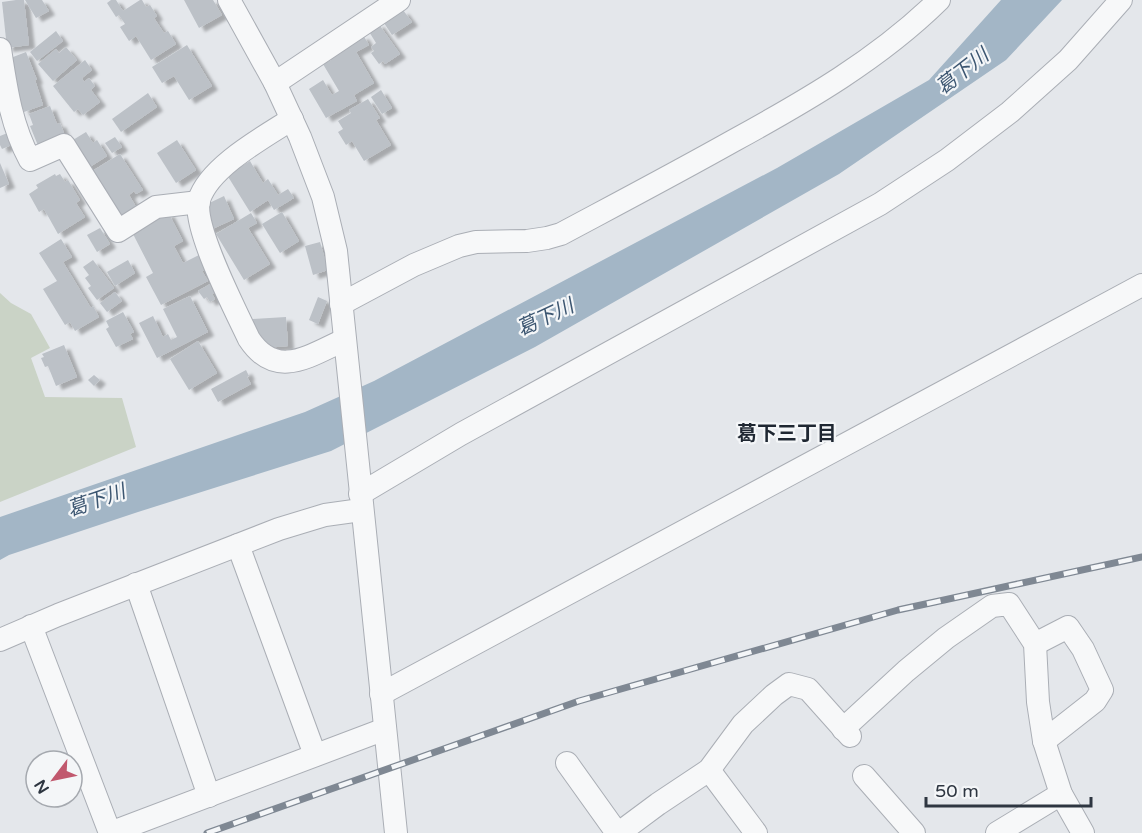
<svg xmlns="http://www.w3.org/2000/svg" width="1142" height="833" font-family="'Varela Round','Noto Sans JP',sans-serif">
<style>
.green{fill:#cad3c6}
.water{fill:#a3b6c6}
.building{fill:#bcc1c7;filter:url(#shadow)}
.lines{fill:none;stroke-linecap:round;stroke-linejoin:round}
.minor-casing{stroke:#aaaeb5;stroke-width:24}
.minor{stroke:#f7f8f9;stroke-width:22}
.rail-casing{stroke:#7f8893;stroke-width:7}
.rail{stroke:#f4f6f8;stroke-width:4.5;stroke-dasharray:14;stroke-linecap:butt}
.labels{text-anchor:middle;stroke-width:4.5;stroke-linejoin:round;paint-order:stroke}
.water-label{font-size:20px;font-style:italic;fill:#3c5671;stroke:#f4f6f8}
.neighbourhood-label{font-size:20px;font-weight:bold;fill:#1f2732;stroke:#f4f6f8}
</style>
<defs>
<filter id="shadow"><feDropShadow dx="6" dy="4" stdDeviation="1.5" flood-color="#0004"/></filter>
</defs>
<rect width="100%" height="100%" fill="#e4e7eb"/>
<polygon class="green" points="0,293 11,303 31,314 50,348 31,358 45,397 122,398 136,447 0,502"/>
<polygon class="water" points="1001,0 1062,0 1006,60 839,174 535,347 331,451 138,512 9,555 0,560 0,517 305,412 374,381 777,168 929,80"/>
<g class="building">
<polygon points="16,0 24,0 29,45 7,48 2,2"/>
<polygon points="25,0 42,0 49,11 36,18"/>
<polygon points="111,0 116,0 123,11 140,0 142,0 146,7 150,5 157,16 154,18 164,33 168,31 176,44 151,60 136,36 129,41 120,27 125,24 119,15 116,17 107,3"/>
<polygon points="184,0 213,0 222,15 199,28"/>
<polygon points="403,10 412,22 392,35 384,23"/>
<polygon points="378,23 400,54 385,64 383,61 379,64 371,53 374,51 371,47 376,43 368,30"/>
<polygon points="56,31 63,41 37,61 30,52"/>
<polygon points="363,35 369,45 356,52 374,83 354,95 357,101 326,118 309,89 323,80 332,95 339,91 323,64 331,60 328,55"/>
<polygon points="187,45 212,86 189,100 174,76 162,83 152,67"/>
<polygon points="66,47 77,60 53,81 38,64 56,49 59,53"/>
<polygon points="26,52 37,80 35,80 43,105 24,112 15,87 18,86 8,59"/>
<polygon points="85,60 92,70 82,78 84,82 89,78 95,86 91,90 100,102 83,115 78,109 74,112 53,86"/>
<polygon points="381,90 392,108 382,114 371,97"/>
<polygon points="148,93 157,107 121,132 112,119"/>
<polygon points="368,99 380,118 376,120 391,145 364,161 352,141 346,145 338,132 343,129 338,121 351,113 349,110"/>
<polygon points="50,106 57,124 60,123 66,138 39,148 30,126 33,125 29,114"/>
<polygon points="10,132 14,144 2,149 0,145 0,136"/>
<polygon points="86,132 93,143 97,140 107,156 85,170 68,143"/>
<polygon points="115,137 122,147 112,153 105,143"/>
<polygon points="177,140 196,170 176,183 157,153"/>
<polygon points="120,154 143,190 136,194 134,191 129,195 138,210 115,225 86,175"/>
<polygon points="250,161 263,183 268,179 278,195 288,189 294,198 274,210 268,200 250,212 227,175"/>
<polygon points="0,163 9,184 0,188"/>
<polygon points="55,174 56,176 60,174 65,182 68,180 80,200 76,203 85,217 58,234 44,209 39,212 29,194 38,188 36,185"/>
<polygon points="224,196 234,219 208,231 201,207"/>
<polygon points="168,212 183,241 174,246 183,263 201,254 208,268 202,271 208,281 161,305 146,277 153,273 133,234"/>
<polygon points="282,212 299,241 280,253 262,224"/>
<polygon points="251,213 257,223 248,228 270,264 244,280 216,234"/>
<polygon points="100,228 110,244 97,252 87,235"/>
<polygon points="61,239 72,257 63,262 91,308 93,306 99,317 75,331 70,322 65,325 43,289 57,281 39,253"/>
<polygon points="320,242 328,270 313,275 305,246"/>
<polygon points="93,260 114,288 97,300 88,288 91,286 85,278 89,275 83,267"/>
<polygon points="128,260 135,273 115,286 107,272"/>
<polygon points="212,283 217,291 212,294 215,299 210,302 207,297 204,299 198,291"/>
<polygon points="115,292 122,301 107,312 100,303"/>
<polygon points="190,296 208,332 157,358 139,323 153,316 163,337 168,334 171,340 177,337 163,309"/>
<polygon points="318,297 327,301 318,324 309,320"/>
<polygon points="123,312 134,332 130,334 133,339 116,347 106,329 109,327 106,321"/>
<polygon points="286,317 288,346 265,348 254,335 253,319"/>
<polygon points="198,341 217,373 189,390 170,359"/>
<polygon points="64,345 77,377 56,386 48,366 45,367 41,358 44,357 42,354"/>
<polygon points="246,370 249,376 247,377 251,384 218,402 211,389"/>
<polygon points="94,375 100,380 94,386 88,380"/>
</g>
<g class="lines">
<defs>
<g id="minor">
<polyline points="229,0 275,83 300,137 323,197 336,251 396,833"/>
<path d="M0,49C6,88 11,125 30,160L64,145L118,231L156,207L199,202"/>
<polyline points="275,83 399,0"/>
<path d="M292,119C264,137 209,167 199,200C192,227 236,311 249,339C276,380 309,356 344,340"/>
<path d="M341,304L414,265L459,246L476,242L527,241L547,238L561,234C619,203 676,173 733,141C806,101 879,59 939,0"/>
<polyline points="360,494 461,434 880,204 947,160 1010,112 1068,60 1121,0"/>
<polyline points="238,545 315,755"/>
<polyline points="136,584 209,796"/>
<polyline points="31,626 110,833 385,729"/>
<polyline points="0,640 58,615 279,529 325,515 361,510"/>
<polyline points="1035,644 1068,627 1083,649 1102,690 1095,701 1044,741"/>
<polyline points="381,694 1142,285"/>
<polyline points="843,729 906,671 946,638 992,606 1009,604 1035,644 1038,702 1044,741 1061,794 1083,833"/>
<polyline points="567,763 617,833"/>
<polyline points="709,770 756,833"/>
<polyline points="864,776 914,833"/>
<polyline points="619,833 658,804 709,770 743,724 774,695 789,684 808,689 850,736"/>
<polyline points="997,833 1061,794"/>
</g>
</defs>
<use href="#minor" class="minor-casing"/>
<use href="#minor" class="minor"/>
<defs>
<polyline id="rail" points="207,833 579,701 898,610 1142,557"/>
</defs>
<use href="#rail" class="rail-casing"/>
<use href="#rail" class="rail"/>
</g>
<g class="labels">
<g class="water-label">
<text transform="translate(962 71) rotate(-38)" y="7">葛下川</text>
<text transform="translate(545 317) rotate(-25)" y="7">葛下川</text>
<text transform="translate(96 500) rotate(-19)" y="7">葛下川</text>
</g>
<g class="neighbourhood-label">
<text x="787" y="440">葛下三丁目</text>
</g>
</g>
<g transform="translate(54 779) rotate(238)"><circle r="28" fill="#f4f6f8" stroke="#a5a9af" stroke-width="1.5"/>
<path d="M0-4.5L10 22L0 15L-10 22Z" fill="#c1586e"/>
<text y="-9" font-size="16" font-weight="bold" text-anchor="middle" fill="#2e3641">N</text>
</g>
<path d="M926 797v9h165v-9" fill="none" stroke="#2e3641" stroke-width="3"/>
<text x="935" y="797" font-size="18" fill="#2e3641" stroke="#f4f6f8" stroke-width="4.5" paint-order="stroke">50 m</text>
</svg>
